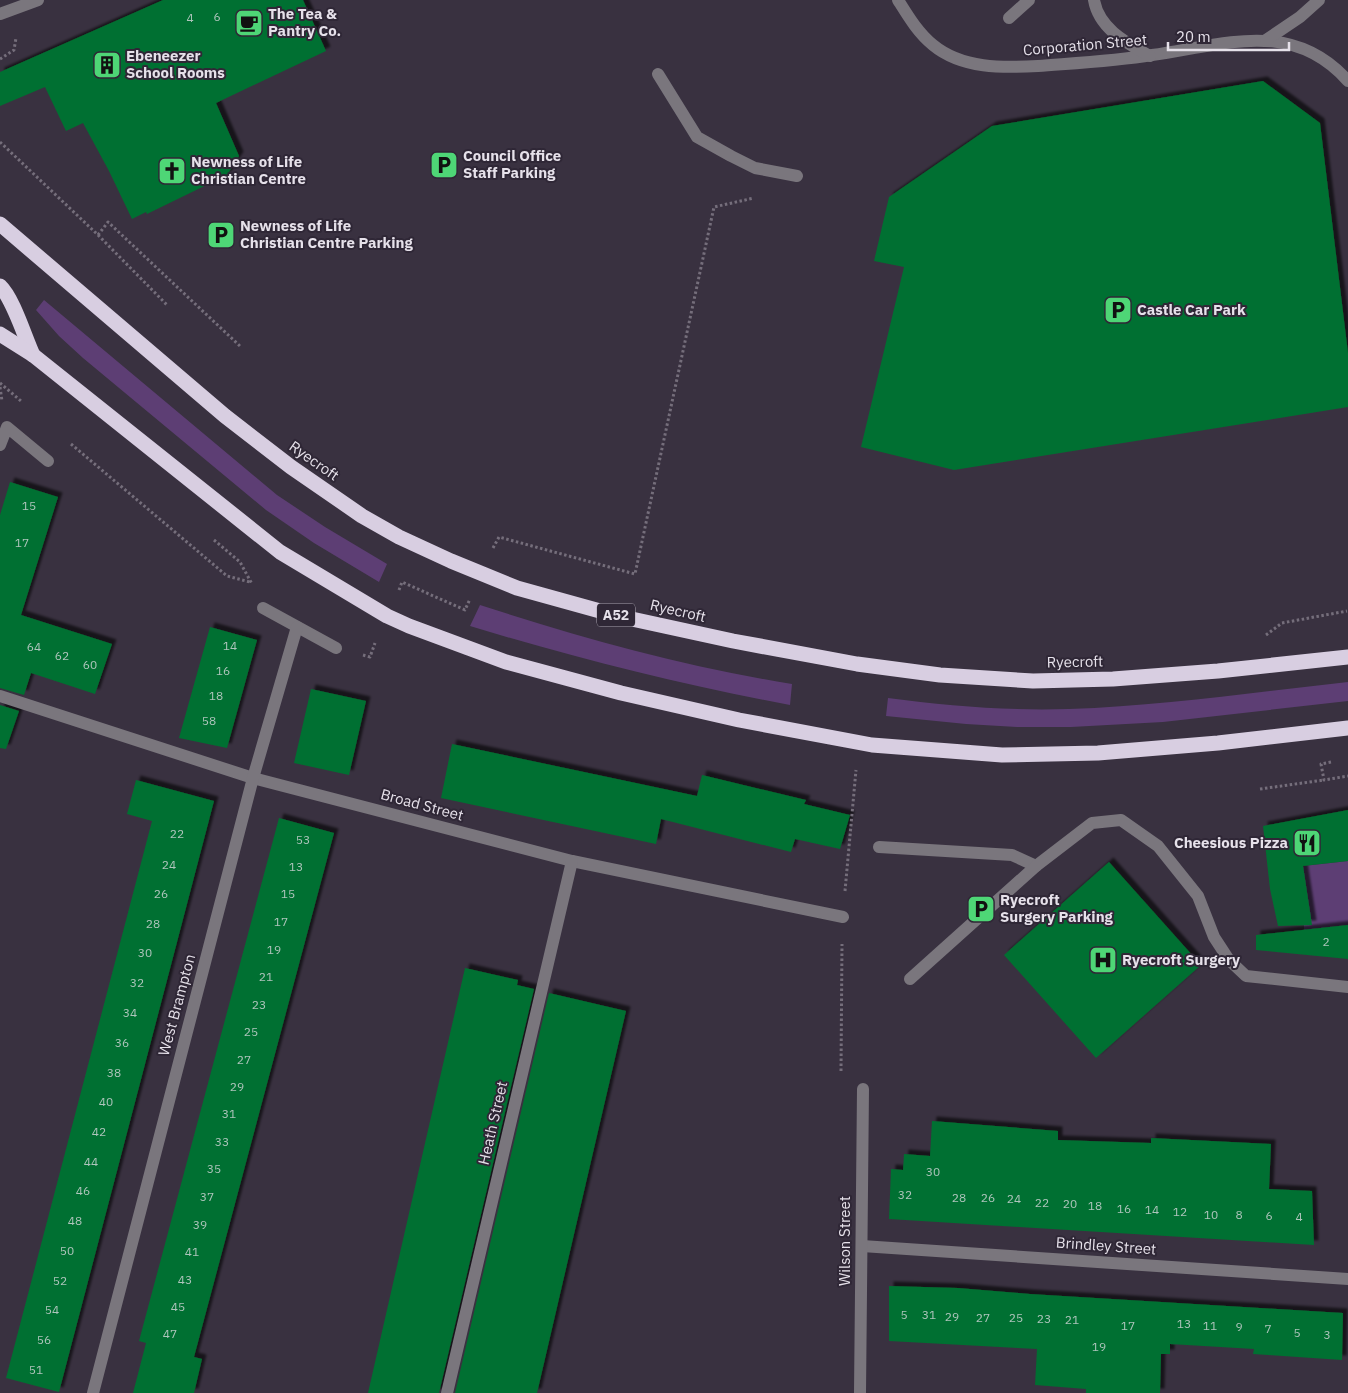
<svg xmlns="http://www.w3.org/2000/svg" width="1348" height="1393" font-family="'IBM Plex Sans',sans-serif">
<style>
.green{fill:#5d3e74}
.building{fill:#067031;filter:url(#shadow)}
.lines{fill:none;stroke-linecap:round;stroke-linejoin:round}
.path{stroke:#756e7b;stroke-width:3;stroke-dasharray:2.5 2.5;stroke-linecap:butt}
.minor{stroke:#7a767d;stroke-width:12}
.highway{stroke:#d8cee1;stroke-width:15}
.labels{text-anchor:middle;stroke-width:4;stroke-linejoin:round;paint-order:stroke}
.number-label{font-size:12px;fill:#aec5bc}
.shield{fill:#2f2736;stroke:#afa9b4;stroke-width:1}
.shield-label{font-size:14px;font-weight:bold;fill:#e6e1ea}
.poi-label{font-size:15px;font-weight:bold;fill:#e6e1ea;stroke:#2f2736;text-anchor:start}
.street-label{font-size:15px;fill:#e6e1ea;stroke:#2f2736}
</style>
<defs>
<filter id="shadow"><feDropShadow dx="4.5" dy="-4.5" stdDeviation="1" flood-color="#0009"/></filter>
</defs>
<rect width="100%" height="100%" fill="#393140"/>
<g class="green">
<polygon points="44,300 277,495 325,527 387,564 379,582 314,543 266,510 83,358 59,336 36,310"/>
<path d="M480,605C582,638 686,667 792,684L790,705C683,685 575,658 470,626Z"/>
<path d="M1348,682V701L1163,722L1071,727H1017L966,724L886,716L888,698C948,706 1009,711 1069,709C1163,706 1255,692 1348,682Z"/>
<polygon points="1348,861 1348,925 1304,930 1303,866"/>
</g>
<g class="building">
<polygon points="163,0 303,0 326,51 216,103 239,156 227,175 147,214 146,212 132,219 109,171 83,123 66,131 45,87 0,106 0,72"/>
<polygon points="1263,81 1320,123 1348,353 1348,407 954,470 861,447 904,267 874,261 889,197 992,126"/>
<polygon points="10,482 58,497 21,615 112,644 95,694 31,673 24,695 0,688 0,515"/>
<polygon points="210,627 257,640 227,748 179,738"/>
<polygon points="311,689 366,701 349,775 294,763"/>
<polygon points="0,705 19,711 6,749 0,748"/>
<polygon points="452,744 697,796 702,775 806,800 804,804 850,815 840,849 795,839 791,852 661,819 656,844 441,798"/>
<polygon points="136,780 214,801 59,1392 6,1378 152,821 127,814"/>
<polygon points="1348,810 1348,861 1303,866 1312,925 1278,926 1270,889 1263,826"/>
<polygon points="279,818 334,833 194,1357 202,1359 194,1393 133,1393 146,1343 139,1341"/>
<polygon points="1109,862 1201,965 1096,1058 1004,955"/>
<polygon points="1348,925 1348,959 1256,950 1256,935"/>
<polygon points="465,968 518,980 517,985 534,989 439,1393 368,1393"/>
<polygon points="549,993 626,1011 537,1393 455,1393"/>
<polygon points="932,1121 1058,1131 1058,1140 1151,1143 1151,1138 1271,1144 1269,1189 1312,1191 1314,1245 889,1219 891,1169 903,1170 904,1154 930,1156"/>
<polygon points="889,1286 958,1288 1030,1294 1343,1313 1342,1360 1253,1354 1254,1349 1170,1344 1170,1354 1161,1354 1160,1393 1086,1393 1086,1389 1035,1385 1037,1349 889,1341"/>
</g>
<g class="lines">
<g class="path">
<polyline points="0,59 14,50 16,38"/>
<polyline points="0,142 98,235 168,306"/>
<polyline points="98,235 108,222 241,347"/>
<polyline points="0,383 21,401"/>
<polyline points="0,387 2,401"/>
<polyline points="71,444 227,576 250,582"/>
<polyline points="214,540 240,562 252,584"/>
<polyline points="493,548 499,537 635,574 714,207 754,198"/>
<polyline points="399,590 402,582 465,610 470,599"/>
<polyline points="1266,635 1282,623 1347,611"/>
<polyline points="363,655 370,657 375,643"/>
<polyline points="1331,762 1321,764 1324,780 1348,776"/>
<polyline points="1260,789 1324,780"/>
<polyline points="845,891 856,770"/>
<polyline points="841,1071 842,944"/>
</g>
<g class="minor">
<path d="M898,0C908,16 918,33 933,45C962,69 1003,68 1038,66C1076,63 1115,61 1152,55C1224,45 1292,18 1348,81"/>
<path d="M1094,0C1099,29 1127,43 1150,56"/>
<polyline points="0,14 38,0"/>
<polyline points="1009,18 1029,0"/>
<polyline points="1266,40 1300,17 1319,0"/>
<polyline points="658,74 697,137 731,156 755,168 797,176"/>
<polyline points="0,445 7,427 48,461"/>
<polyline points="263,608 336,648"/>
<polyline points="0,696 253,778 572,861 843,917"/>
<polyline points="879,847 1012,855 1036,866"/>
<polyline points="910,979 1036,866 1092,823 1121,820 1158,846 1198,896 1214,937 1229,960 1246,976 1348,987"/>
<polyline points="862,1246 1348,1279"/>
<polyline points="93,1393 253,778 297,627"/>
<polyline points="447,1393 572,861"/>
<polyline points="860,1393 863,1089"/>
</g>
<g class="highway">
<polyline points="0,224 225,416 291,467 362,516 399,537 451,561 517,588 618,616 733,641 857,664 940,675 1033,681 1113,679 1218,671 1348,657"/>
<path d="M0,286C13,298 25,338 33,355"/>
<polyline points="0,334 33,355 280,552 387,616 409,626 506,662 621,693 739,720 872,745 1002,755 1098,753 1218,743 1348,728"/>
</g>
</g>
<defs>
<symbol id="cafe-square" viewBox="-11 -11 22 22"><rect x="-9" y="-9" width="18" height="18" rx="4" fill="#4ed676" stroke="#2f2736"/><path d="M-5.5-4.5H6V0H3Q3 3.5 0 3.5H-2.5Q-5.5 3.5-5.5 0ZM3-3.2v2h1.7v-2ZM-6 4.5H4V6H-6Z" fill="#111"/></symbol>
<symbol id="building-square" viewBox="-11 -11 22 22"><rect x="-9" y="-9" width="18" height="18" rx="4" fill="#4ed676" stroke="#2f2736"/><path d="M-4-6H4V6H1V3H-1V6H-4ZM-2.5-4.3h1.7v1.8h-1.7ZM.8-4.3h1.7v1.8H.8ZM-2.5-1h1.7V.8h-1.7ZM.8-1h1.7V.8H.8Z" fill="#111"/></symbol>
<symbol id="parking-square" viewBox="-11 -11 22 22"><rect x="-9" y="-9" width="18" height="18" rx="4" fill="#4ed676" stroke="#2f2736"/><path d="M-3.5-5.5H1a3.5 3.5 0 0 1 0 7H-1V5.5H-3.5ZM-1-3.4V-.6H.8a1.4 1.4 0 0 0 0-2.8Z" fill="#111"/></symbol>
<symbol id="church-square" viewBox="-11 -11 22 22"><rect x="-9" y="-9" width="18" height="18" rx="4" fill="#4ed676" stroke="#2f2736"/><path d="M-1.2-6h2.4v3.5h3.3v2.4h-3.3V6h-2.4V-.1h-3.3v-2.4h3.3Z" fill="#111"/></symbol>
<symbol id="restaurant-square" viewBox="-11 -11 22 22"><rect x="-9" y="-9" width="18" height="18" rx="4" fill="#4ed676" stroke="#2f2736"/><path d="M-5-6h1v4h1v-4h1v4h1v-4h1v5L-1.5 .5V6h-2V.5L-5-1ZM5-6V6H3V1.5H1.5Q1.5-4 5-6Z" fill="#111"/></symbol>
<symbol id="hospital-square" viewBox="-11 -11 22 22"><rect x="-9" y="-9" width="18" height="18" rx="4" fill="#4ed676" stroke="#2f2736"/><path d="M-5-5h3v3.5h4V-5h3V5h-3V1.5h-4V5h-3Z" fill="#111"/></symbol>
</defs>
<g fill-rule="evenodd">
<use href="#cafe-square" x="233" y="7" width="32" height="32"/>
<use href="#building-square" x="91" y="49" width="32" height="32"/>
<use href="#parking-square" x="428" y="149" width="32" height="32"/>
<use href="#church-square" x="156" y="155" width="32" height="32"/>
<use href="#parking-square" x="205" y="219" width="32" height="32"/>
<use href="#parking-square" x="1102" y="294" width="32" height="32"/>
<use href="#restaurant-square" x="1291" y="827" width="32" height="32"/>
<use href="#parking-square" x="965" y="893" width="32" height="32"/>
<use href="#hospital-square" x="1087" y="944" width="32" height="32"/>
</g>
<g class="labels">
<g class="number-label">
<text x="217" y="21">6</text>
<text x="190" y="22">4</text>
<text x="29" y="510">15</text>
<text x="22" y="547">17</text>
<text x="230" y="650">14</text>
<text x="34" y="651">64</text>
<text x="62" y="660">62</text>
<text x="90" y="669">60</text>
<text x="223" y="675">16</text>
<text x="216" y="700">18</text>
<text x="209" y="725">58</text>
<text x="177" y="838">22</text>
<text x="303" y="844">53</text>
<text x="169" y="869">24</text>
<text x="296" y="871">13</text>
<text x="161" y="898">26</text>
<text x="288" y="898">15</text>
<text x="281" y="926">17</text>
<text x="153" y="928">28</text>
<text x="1326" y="946">2</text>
<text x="274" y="954">19</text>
<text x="145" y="957">30</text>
<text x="266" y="981">21</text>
<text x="137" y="987">32</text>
<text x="259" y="1009">23</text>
<text x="130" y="1017">34</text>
<text x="251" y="1036">25</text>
<text x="122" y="1047">36</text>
<text x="244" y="1064">27</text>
<text x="114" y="1077">38</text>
<text x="237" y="1091">29</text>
<text x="106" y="1106">40</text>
<text x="229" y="1118">31</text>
<text x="99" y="1136">42</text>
<text x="222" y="1146">33</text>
<text x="91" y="1166">44</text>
<text x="214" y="1173">35</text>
<text x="933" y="1176">30</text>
<text x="83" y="1195">46</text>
<text x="905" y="1199">32</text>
<text x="207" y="1201">37</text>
<text x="959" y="1202">28</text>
<text x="988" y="1202">26</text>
<text x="1014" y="1203">24</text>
<text x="1042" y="1207">22</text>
<text x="1070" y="1208">20</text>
<text x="1095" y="1210">18</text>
<text x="1124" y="1213">16</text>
<text x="1152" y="1214">14</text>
<text x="1180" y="1216">12</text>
<text x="1211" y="1219">10</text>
<text x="1239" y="1219">8</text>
<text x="1269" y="1220">6</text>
<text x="1299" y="1221">4</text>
<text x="75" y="1225">48</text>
<text x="200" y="1229">39</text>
<text x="67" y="1255">50</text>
<text x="192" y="1256">41</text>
<text x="185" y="1284">43</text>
<text x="60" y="1285">52</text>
<text x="178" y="1311">45</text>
<text x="52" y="1314">54</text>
<text x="904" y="1319">5</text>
<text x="929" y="1319">31</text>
<text x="952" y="1321">29</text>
<text x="983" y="1322">27</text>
<text x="1016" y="1322">25</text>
<text x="1044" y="1323">23</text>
<text x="1072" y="1324">21</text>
<text x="1184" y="1328">13</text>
<text x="1128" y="1330">17</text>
<text x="1210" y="1330">11</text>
<text x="1239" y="1331">9</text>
<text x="1268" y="1333">7</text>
<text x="1297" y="1337">5</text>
<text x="170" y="1338">47</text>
<text x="1327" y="1339">3</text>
<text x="44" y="1344">56</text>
<text x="1099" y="1351">19</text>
<text x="36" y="1374">51</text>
</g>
<rect class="shield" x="597" y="603.5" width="38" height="23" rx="4"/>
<g class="shield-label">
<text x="616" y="620">A52</text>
</g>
<g class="poi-label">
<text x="268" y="19">The Tea &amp;<tspan x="268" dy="17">Pantry Co.</tspan></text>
<text x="126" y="61">Ebeneezer<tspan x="126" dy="17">School Rooms</tspan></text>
<text x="463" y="161">Council Office<tspan x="463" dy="17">Staff Parking</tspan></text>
<text x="191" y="167">Newness of Life<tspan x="191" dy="17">Christian Centre</tspan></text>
<text x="240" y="231">Newness of Life<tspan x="240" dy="17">Christian Centre Parking</tspan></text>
<text x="1137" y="315">Castle Car Park</text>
<text x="1288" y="848" text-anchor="end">Cheesious Pizza</text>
<text x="1000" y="905">Ryecroft<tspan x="1000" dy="17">Surgery Parking</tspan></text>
<text x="1122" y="965">Ryecroft Surgery</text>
</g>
<g class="street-label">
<text transform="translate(1085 45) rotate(-5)" y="5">Corporation Street</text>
<text transform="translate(314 461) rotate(35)" y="5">Ryecroft</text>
<text transform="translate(678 611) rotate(13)" y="5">Ryecroft</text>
<text transform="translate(1075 662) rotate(-1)" y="5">Ryecroft</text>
<text transform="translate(422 805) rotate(15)" y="5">Broad Street</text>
<text transform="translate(177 1005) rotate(-75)" y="5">West Brampton</text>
<text transform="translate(493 1123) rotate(-77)" y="5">Heath Street</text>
<text transform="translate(845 1241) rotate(-90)" y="5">Wilson Street</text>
<text transform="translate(1106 1246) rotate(4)" y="5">Brindley Street</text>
</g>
</g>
<path d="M1168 42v8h121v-8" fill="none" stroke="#e6e1ea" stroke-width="2.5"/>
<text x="1176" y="42" font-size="15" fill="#e6e1ea" stroke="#2f2736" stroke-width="4" paint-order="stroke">20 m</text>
</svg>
